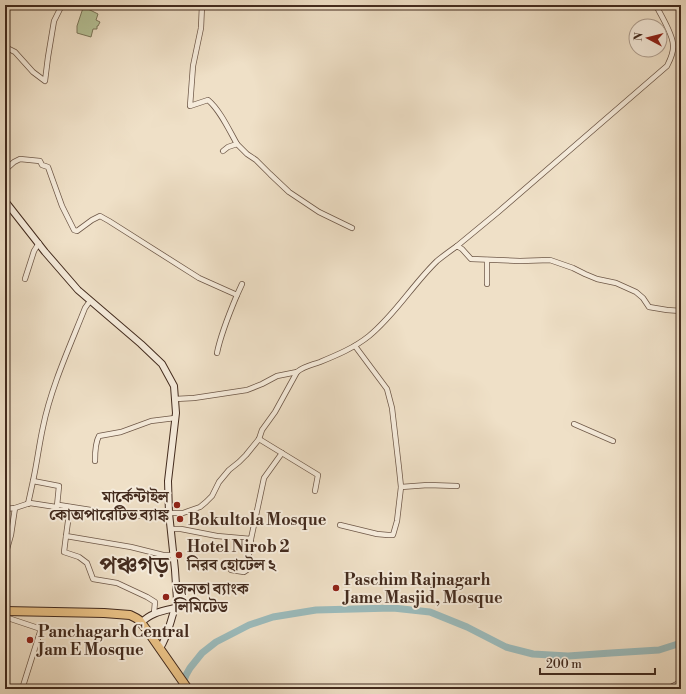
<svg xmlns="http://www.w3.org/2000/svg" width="686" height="694" font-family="'Libre Bodoni','Noto Serif Bengali',serif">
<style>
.green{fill:#b6c398;stroke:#7c775b}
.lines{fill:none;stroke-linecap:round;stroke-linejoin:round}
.river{stroke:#9bbbbc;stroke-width:7}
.street-casing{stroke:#6e5848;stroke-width:6}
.secondary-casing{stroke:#432b1e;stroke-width:8}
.highway-casing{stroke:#432b1e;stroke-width:10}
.street{stroke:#f5ebdb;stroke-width:4.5}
.secondary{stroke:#f5ebdb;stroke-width:6}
.highway{stroke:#e8c084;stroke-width:8}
.poi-dot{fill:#8f2418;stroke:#f5ebdb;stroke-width:1.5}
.labels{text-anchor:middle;stroke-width:4;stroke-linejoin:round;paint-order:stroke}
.poi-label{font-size:16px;font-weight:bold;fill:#432b1e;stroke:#f5ebdb;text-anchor:start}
.town-label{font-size:24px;font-weight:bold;fill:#432b1e;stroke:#f5ebdb}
</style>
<rect width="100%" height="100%" fill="#efe0c7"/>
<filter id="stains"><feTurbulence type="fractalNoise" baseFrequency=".005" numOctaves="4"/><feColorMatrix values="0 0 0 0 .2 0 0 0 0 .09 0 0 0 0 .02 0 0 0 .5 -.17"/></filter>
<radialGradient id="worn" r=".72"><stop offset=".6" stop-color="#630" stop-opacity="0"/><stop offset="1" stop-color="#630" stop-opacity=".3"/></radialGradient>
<polygon class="green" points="84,5 89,5 88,9 98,14 96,20 100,22 98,26 97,26 97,29 93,29 91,37 77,33 77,26"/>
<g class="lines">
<polyline class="river" points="181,689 186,675 190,668 202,653 216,642 249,625 273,617 316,610 393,608 430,612 467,627 506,647 533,654 568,656 611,653 659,650 681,643"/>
<defs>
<g id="street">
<path d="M202,5L201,28L193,66L190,106L208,100C220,110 229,130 237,144L228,147L223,151"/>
<polyline points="5,47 15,52 33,72 45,81 48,57 54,21 62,5"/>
<polyline points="237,144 247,154 256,160 270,174 289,192 319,212 352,228"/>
<polyline points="5,170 14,162 20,159 40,161 42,165 48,167 62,206 74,230 77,231 92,220 100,216 109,221 199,278 237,295 242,284"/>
<path d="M457,246L497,213L667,66C670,60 674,53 673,45C673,34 661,16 656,5"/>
<polyline points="25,279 34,251 39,243"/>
<polyline points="487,284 487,260"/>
<path d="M217,353C221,333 229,314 237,295"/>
<polyline points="175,399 194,398 247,390 262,384 277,376 297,372"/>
<polyline points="574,424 613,441"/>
<path d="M259,439L262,430L275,412L297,372C304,366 312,365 320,362C337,355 354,348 369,336C395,315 413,284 437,261C443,256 450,251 457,246L462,249L471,259L520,261L550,260L573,268L585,274L597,279L616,283L636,292L643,298L649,307L667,310L681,311"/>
<path d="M95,461C95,453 95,443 99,436L121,432L151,421L175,418"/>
<path d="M33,481C37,463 39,445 43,427C51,387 70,346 85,308L90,301"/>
<polyline points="401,487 428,485 457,486"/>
<polyline points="28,504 33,481 59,486 57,506"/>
<polyline points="70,507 66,536 131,547 163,555 173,555"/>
<polyline points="5,509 15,508"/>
<polyline points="340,525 377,534 388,535 393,535 397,521 401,487 399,468 392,408 387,389 355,346"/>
<polyline points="171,529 181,529 217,536 251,539 264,478 282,453"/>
<polyline points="66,536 64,552 79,557 87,563 93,579 117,583 147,597 155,602 154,613"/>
<polyline points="5,556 11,535 15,508 30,503 56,507 59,505 123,515 161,517 169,513 183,513 200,507 206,502 212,496 219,482 229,470 239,462 246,455 259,439 318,475 315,491"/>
<polyline points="231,570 244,572 247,570 251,539"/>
<polyline points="5,617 41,629 23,686 29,689"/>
<polyline points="667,689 679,683"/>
</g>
<g id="secondary">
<path d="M5,201L45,252L78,290L141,344L162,364L174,386L176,413L168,481L169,513L175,570L177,600L175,608C162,611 150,613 141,623"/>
<path d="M160,648C168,636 170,622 175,608"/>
</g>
<polyline id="highway" points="5,611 104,613 130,615 136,618 139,620 149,633 188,689"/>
</defs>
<use href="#street" class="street-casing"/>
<use href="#secondary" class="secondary-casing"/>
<use href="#highway" class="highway-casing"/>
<use href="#street" class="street"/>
<use href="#secondary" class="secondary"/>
<use href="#highway" class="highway"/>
</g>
<g class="poi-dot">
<circle cx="177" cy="505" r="4"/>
<circle cx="180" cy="519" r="4"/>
<circle cx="179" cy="555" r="4"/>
<circle cx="336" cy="588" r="4"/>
<circle cx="166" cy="597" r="4"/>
<circle cx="30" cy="640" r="4"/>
</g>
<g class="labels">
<g class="poi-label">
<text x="169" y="502" text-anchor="end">মার্কেন্টাইল<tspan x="169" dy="18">কোঅপারেটিভ ব্যাঙ্ক</tspan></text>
<text x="188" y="525">Bokultola Mosque</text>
<text x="187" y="552">Hotel Nirob 2<tspan x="187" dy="18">নিরব হোটেল ২</tspan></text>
<text x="344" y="585">Paschim Rajnagarh<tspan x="344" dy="18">Jame Masjid, Mosque</tspan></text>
<text x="174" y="594">জনতা ব্যাংক<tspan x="174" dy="18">লিমিটেড</tspan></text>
<text x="38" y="637">Panchagarh Central<tspan x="38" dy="18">Jam E Mosque</tspan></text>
</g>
<g class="town-label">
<text x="134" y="573">পঞ্চগড়</text>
</g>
</g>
<rect width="686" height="694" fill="none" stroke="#efe0c7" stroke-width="20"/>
<rect x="6" y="6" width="674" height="682" fill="none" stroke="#432b1e" stroke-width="2"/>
<rect x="10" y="10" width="666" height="674" fill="none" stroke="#432b1e"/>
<g transform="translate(648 38) rotate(277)"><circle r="19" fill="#f5ebdb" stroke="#ae9e8f"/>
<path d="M0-3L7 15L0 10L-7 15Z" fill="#8f2418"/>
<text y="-6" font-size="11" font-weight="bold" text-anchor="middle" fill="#432b1e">N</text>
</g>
<path d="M540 668v6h115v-6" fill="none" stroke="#432b1e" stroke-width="2"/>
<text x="546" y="668" font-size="12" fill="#432b1e" stroke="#f5ebdb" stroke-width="3" paint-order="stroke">200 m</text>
<rect width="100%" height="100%" filter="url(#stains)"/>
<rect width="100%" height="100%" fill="url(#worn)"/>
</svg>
